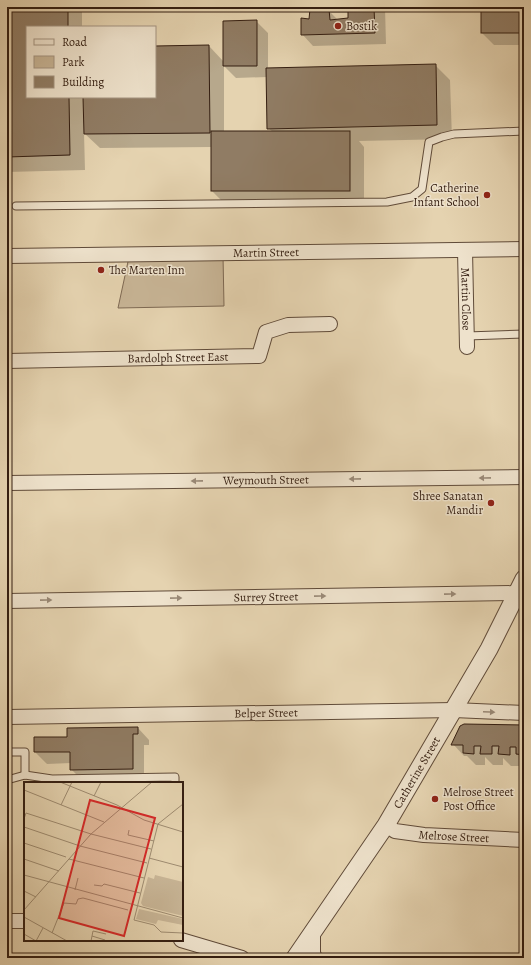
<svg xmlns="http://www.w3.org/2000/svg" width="531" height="965" font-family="Alegreya,serif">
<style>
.green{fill:#c7b495;stroke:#7e6953}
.shadow{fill:#0003;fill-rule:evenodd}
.building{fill:#907c64;stroke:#341e11}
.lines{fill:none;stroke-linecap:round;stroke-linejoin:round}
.service-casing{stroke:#604b39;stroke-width:9}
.minor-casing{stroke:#604b39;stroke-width:16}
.tertiary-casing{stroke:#604b39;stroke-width:19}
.service{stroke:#eee2cc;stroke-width:7}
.minor{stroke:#eee2cc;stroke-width:14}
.tertiary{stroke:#eee2cc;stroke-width:17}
.oneway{fill:#9a8a78}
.poi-dot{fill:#8f2418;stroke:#eee2cc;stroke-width:1.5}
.labels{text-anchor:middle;stroke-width:3;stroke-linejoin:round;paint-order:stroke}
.poi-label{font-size:12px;fill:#341e11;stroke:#eee2cc;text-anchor:start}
.street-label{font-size:12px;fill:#341e11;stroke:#eee2cc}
.inset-road{fill:none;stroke:#9e8b70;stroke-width:1}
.view{fill:#d62828;fill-opacity:0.15;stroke:#d62828;stroke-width:2}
.inset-edge{fill:none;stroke:#341e11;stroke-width:2}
</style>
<rect width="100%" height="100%" fill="#e5d3b0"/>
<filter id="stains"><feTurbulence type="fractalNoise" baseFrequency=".005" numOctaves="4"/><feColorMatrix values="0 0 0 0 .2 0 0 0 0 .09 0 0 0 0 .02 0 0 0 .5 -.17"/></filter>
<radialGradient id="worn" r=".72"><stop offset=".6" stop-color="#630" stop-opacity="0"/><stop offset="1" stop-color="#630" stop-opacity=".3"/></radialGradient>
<polygon class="green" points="223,256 224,306 118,308 129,257"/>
<g class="shadow">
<path d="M7,7H78L82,11V27H27V97H155V47L209,46L224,62L256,21L268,33V69L435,65L450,80L452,139L359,141L364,147V205L227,206L212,191V147L100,148L84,133L85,170L7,172ZM224,66L236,78L267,77L268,128L273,132H224Z"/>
<path d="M326,7H385L386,44L313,46L302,34L310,20L311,10H330ZM331,13H349V19L338,20Z"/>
<polygon points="482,7 524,7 524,45 494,45 482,33"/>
<polygon points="524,726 524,761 521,758 521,766 511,766 503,758 503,765 493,765 485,757 485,765 476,765 467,756 464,756 453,744"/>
<polygon points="138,728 149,740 149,745 144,745 144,780 83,781 71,769 71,763 47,764 35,752 68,738"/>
</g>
<g class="building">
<polygon points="7,7 68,7 68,27 27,27 27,97 69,97 70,155 7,157"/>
<polygon points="348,7 374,7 375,33 301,35 301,18 309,19 310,9 329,9 330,20 348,18"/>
<rect x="481" y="7" width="43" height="26"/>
<polygon points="257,20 257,66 223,66 223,21"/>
<polygon points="209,45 210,133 84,134 83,97 155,97 155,46"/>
<polygon points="436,64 437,125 267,129 266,68"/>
<rect x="211" y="131" width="139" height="60"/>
<polygon points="464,724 524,725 524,755 516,754 516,747 510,747 510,755 498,754 499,746 492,746 492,754 480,754 481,746 474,746 474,754 463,753 463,745 451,745 460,726"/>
<polygon points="138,727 138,734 133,734 133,769 70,770 70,752 34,752 34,737 67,737 67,728"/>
</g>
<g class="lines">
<defs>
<g id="service">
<polyline points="16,206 387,202 412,197 422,189 429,142 442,137 454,134 524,131"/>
<polyline points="467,336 524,334"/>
<polyline points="7,752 25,752 25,775"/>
<polyline points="7,780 25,775 52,779 175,777 175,783"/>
</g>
<g id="minor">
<path id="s1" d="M465,250L467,347"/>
<path id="s2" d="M7,256L524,249"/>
<path id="s3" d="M7,361L259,356L266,332L288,325L330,324"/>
<path id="s4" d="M7,483L524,477"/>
<path id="s5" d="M7,601L517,593L524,594"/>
<path id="s6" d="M7,717L454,710L524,713"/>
<path id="s7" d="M386,825L395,831L424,835L524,840"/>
<polyline points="7,921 25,921"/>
<polyline points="313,931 313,953 315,958"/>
<polyline points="181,940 242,958"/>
</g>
<g id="tertiary">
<path id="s8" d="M295,958L386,825L489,649L524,579"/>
</g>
</defs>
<use href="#service" class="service-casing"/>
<use href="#minor" class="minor-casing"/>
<use href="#tertiary" class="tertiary-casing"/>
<use href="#service" class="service"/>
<use href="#minor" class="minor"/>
<use href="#tertiary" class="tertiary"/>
</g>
<defs><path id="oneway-solid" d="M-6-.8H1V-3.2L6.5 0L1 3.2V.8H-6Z"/></defs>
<g class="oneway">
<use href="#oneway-solid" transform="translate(485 478) rotate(179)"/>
<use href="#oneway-solid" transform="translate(355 479) rotate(179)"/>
<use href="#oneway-solid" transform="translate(197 481) rotate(179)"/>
<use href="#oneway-solid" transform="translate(450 594) rotate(-1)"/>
<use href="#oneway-solid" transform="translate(320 596) rotate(-1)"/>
<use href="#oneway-solid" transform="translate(176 598) rotate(-1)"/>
<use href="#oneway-solid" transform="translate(46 600) rotate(-1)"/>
<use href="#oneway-solid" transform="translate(489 712) rotate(2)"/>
</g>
<g class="poi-dot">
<circle cx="338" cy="26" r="4"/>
<circle cx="487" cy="195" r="4"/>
<circle cx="101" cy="270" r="4"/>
<circle cx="491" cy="503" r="4"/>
<circle cx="435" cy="799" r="4"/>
</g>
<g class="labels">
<g class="poi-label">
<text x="346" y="30">Bostik</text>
<text x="479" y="192" text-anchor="end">Catherine<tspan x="479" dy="14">Infant School</tspan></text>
<text x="109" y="274">The Marten Inn</text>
<text x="483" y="500" text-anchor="end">Shree Sanatan<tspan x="483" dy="14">Mandir</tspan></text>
<text x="443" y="796">Melrose Street<tspan x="443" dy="14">Post Office</tspan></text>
</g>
<g class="street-label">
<text dy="4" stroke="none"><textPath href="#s2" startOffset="259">Martin Street</textPath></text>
<text dy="4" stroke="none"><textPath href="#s1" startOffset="49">Martin Close</textPath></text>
<text dy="4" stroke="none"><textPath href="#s3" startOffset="171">Bardolph Street East</textPath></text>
<text dy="4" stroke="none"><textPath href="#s4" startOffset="259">Weymouth Street</textPath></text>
<text dy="4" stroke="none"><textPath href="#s5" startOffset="259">Surrey Street</textPath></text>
<text dy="4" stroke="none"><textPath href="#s6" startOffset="259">Belper Street</textPath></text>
<text dy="4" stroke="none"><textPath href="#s8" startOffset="222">Catherine Street</textPath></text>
<text dy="4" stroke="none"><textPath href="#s7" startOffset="70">Melrose Street</textPath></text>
</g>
</g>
<g transform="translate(24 782)">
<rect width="159" height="159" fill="#e5d3b0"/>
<path d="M131,93L159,100V134L119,124L117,121L124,95L130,97ZM115,127L159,137V143L134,138L132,142L112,137Z" fill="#c7b495"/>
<path class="inset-road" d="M36,0L93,23L120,38L159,50M0,8L80,40M70,14L77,0M37,23L48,0M0,37L2,31L67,52L127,67M134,42L110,138L130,143L137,150L159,151M134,42L159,22M0,45L56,64L123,81M105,48L104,53L130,59M0,61L42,75M125,76L159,85M0,77L35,89M45,77L120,96M0,93L159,136M70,103L78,104L80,102L116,111M51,108L54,96M0,109L12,115M0,128L67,52L128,0M0,135L43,159M28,151L40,121L52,122L54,117L59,116L104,128M0,152L12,159M68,154L81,158M12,159L19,146M67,159L69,149L82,152"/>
<path class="view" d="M66,18L131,36L100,154L35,136Z"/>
<rect width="159" height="159" class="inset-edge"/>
</g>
<rect width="531" height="965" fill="none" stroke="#e5d3b0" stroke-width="24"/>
<rect x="8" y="8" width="515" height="949" fill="none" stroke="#341e11" stroke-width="2"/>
<rect x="12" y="12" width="507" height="941" fill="none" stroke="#341e11"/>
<rect x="26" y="26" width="130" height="72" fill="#eee2cc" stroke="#a49481"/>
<rect x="34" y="39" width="20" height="6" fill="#eee2cc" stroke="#a49481"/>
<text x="62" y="46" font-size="12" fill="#341e11">Road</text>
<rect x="34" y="56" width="20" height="12" fill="#c7b495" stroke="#a49481"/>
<text x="62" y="66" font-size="12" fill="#341e11">Park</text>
<rect x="34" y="76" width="20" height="12" fill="#907c64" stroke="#a49481"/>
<text x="62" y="86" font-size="12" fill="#341e11">Building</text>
<rect width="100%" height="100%" filter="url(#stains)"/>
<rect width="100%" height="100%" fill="url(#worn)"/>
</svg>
